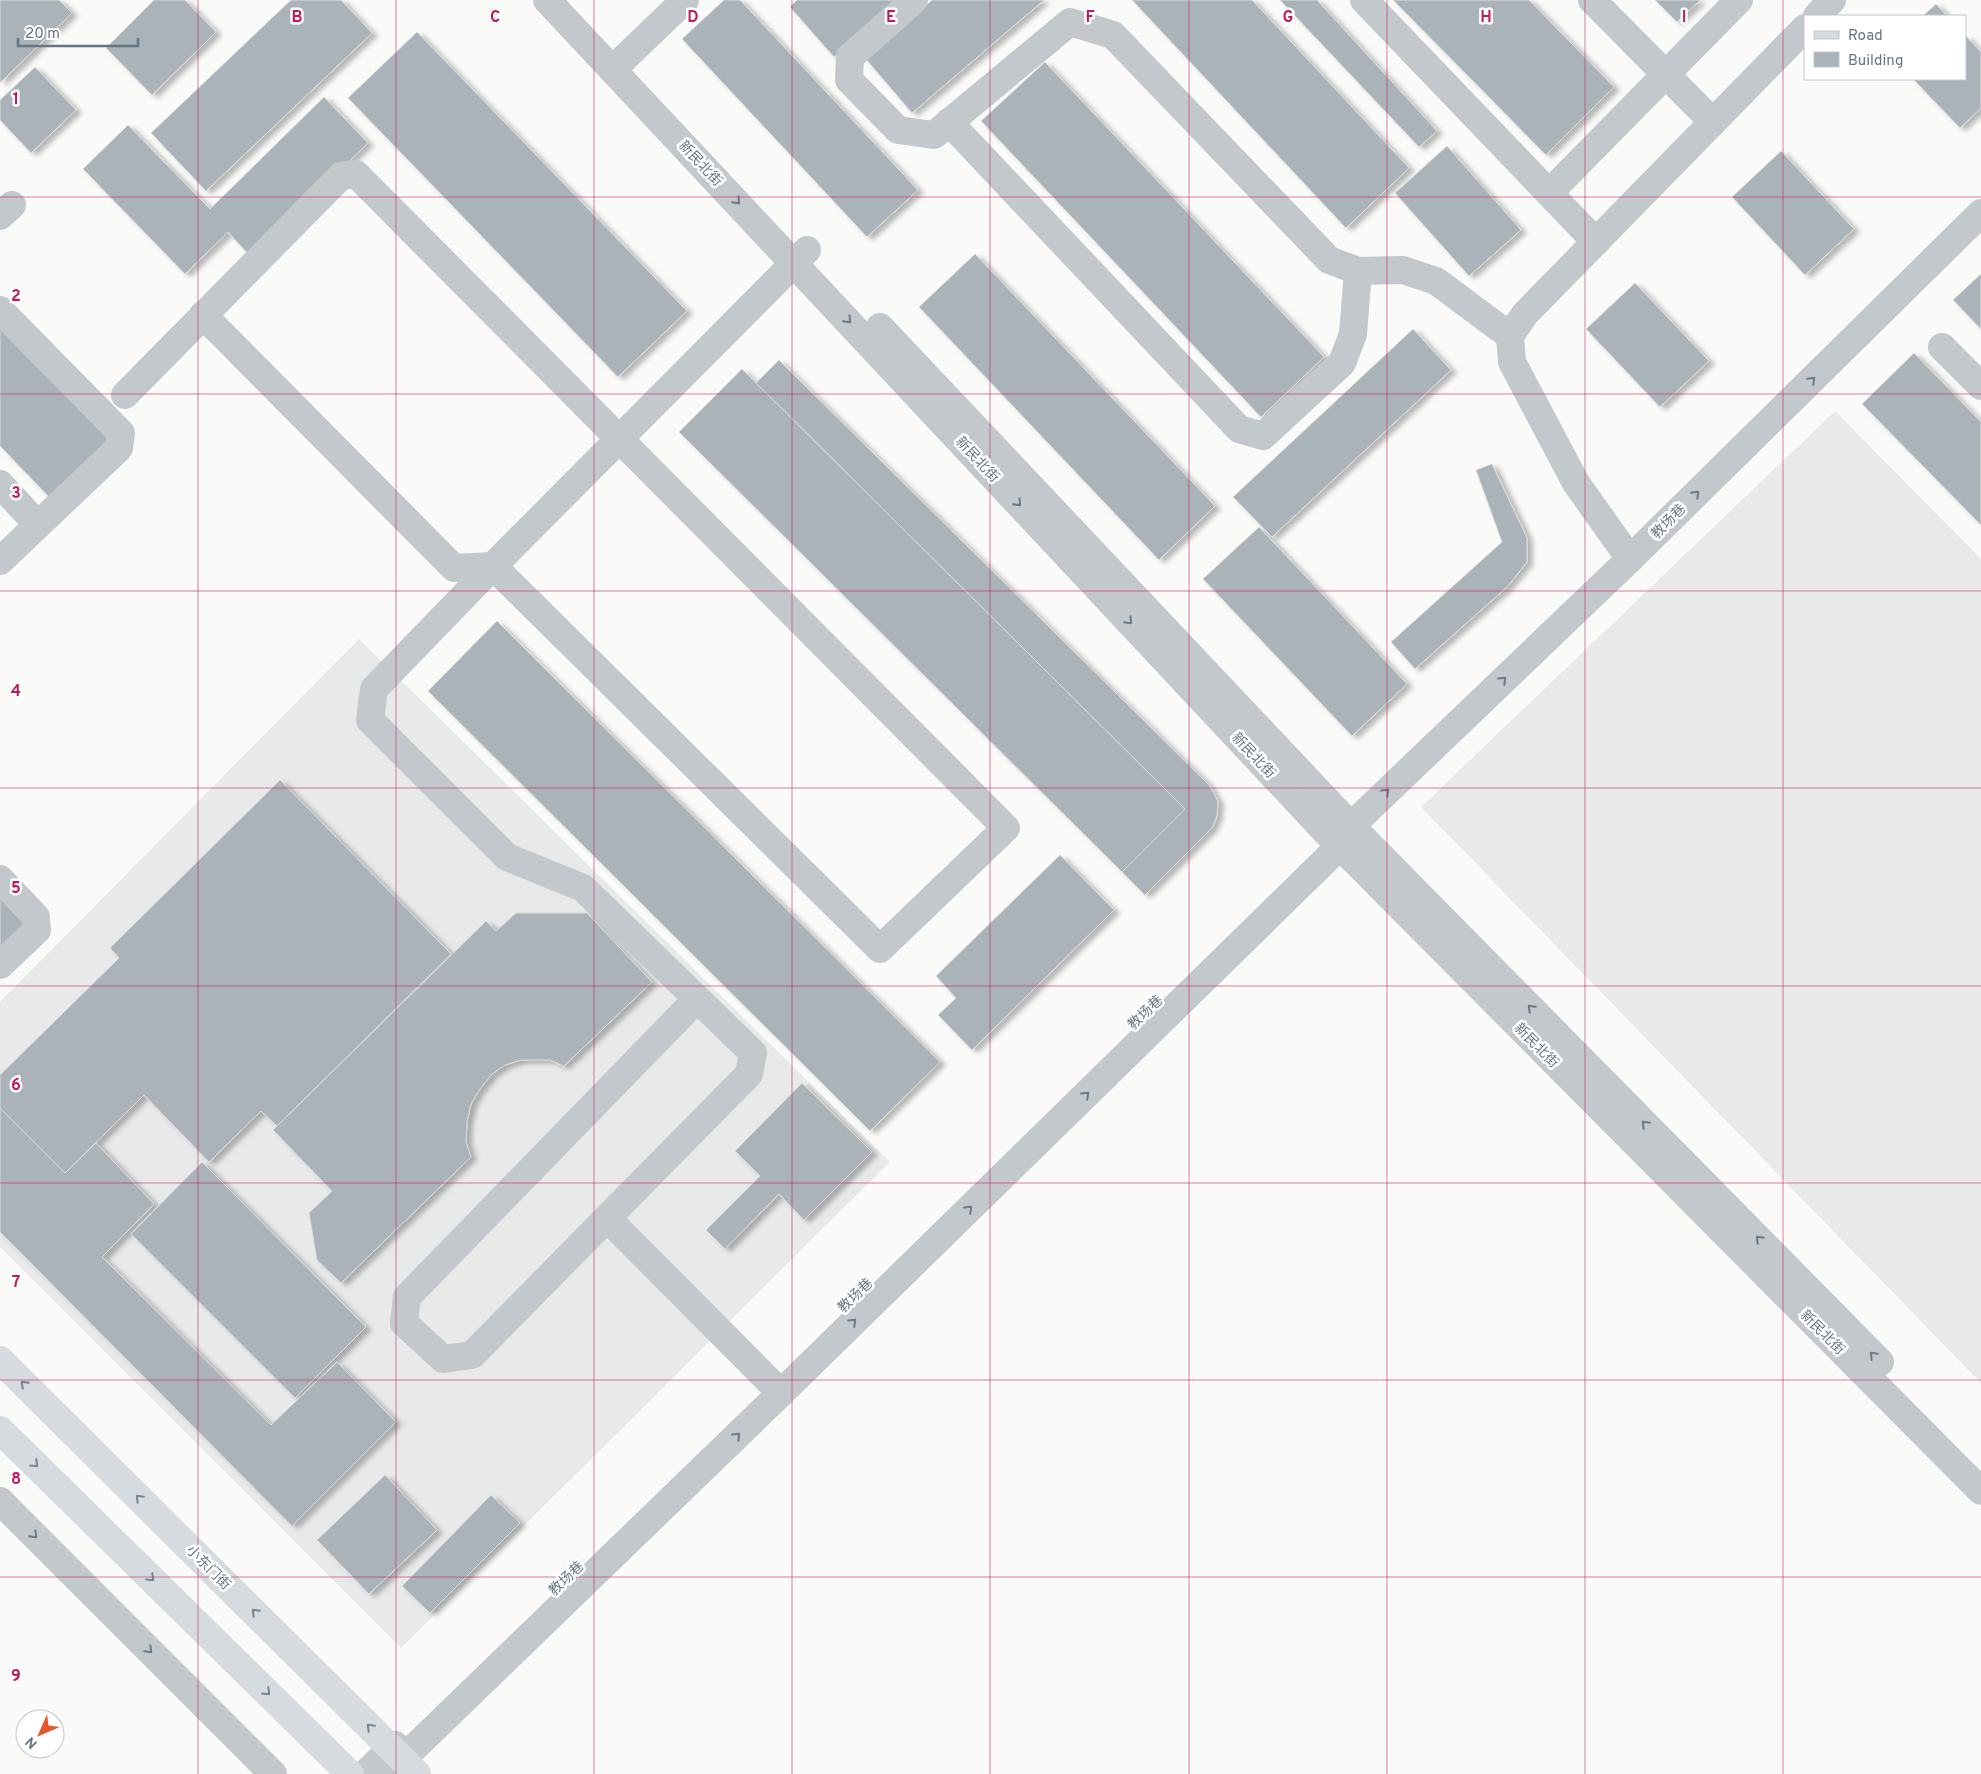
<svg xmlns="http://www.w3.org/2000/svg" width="1981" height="1774" font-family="Overpass,'Noto Sans SC',sans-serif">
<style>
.built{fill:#e8e9e9}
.building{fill:#aab3b9;stroke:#dcdcda;filter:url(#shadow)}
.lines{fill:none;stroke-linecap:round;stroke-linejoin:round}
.minor{stroke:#c3c8cc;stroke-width:28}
.major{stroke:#d6dbdf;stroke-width:28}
.oneway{stroke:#6a7a87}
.oneway2{stroke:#768591}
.grid{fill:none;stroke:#c2185b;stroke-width:1;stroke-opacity:0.55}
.labels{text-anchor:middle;stroke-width:5;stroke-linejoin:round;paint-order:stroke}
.street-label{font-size:14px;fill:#657683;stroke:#fff}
.grid-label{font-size:16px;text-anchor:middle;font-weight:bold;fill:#c2185b;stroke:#fff;stroke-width:5;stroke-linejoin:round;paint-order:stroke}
</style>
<defs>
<filter id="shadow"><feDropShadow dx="5.5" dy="3" stdDeviation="2.5" flood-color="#0004"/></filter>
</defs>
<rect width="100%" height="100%" fill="#fafaf8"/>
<g class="built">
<polygon points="1835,411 1981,559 1981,1383 1421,807"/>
<polygon points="359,639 890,1162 401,1648 0,1247 0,1002"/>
</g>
<g class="building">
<polygon points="0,0 59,0 72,13 0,83"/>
<polygon points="154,0 185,0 216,32 152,95 106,48"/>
<polygon points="291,0 341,0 372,33 206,191 151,133"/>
<polygon points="724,0 740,0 918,190 867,237 682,39"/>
<polygon points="797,0 897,0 834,57 790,7"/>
<polygon points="932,0 1044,0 912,113 865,58"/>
<polygon points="1132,0 1252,0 1409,168 1346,228"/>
<polygon points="1280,0 1317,0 1437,131 1419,147"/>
<polygon points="1393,0 1529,0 1614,87 1546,155"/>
<polygon points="1655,0 1700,0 1677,22"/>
<polygon points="1936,4 1947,16 1923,16"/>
<polygon points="417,32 687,311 618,377 348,98"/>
<polygon points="1965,35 1981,52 1981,108 1960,128 1913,79 1965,79"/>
<polygon points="1045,62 1324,357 1261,417 981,121"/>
<polygon points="35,67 76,110 31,153 0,120 0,100"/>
<polygon points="324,97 368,143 251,257 228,232 185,274 83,169 128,125 210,209"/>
<polygon points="1447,146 1521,230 1469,276 1395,193"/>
<polygon points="1781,151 1854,229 1805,275 1732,197"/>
<polygon points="975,254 1215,506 1159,560 919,307"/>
<polygon points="1981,274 1981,329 1953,300"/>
<polygon points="1635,283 1709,361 1660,407 1586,329"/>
<polygon points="0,322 112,439 50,498 0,446"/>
<polygon points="1413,329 1451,370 1272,537 1233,497"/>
<polygon points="1914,353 1981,422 1981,525 1862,404"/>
<polygon points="779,360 1209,785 1218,801 1217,816 1212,828 1145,895 1122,872 1185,809 756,383"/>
<polygon points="742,369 1185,809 1122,872 679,432"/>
<polygon points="1492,464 1527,538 1527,562 1508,586 1415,669 1391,642 1502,542 1476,470"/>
<polygon points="1259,527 1407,684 1352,736 1203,579"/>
<polygon points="497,621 940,1062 870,1131 428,691"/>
<polygon points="280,780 451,954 277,1126 261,1111 209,1162 144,1095 65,1173 0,1108 0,1075 119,958 110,948"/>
<polygon points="1060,855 1114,910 972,1050 938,1015 956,998 936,976"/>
<polygon points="0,887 31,920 0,949"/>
<polygon points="516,913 587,913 652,982 564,1066 550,1060 521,1060 505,1065 492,1074 480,1089 471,1104 467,1121 466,1142 471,1157 341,1283 317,1260 309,1213 332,1191 273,1130 486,921 496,931"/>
<polygon points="802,1083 872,1152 804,1220 779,1194 725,1249 706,1230 760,1176 735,1151"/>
<polygon points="0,1108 65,1173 96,1143 154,1204 102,1257 271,1425 337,1362 396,1422 292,1526 0,1232"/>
<polygon points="202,1162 366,1327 295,1398 131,1234"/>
<polygon points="385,1475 437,1530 369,1594 317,1540"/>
<polygon points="491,1495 520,1523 430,1613 402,1586"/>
</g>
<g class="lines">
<g class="minor">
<polyline points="547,0 1327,833 1981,1491"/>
<polyline points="914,0 850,57 849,80 898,130 934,135 1070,22 1113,35 1329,260 1358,271 1403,270 1436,281 1510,336"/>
<polyline points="1364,0 1596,242"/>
<polyline points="1592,0 1713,122"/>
<polyline points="1817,16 1832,0"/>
<polyline points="613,69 685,0"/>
<polyline points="949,122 1239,429 1263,436 1342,363 1353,334 1358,271"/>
<polyline points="1549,193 1739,0"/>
<polyline points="0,216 12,205"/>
<polyline points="0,310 121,433 119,448 0,561"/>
<polyline points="880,327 1351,826 1880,1362"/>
<polyline points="1942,347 1981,386"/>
<polyline points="125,395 341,176 356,174 1006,828 880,949 493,566 454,568 203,315"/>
<polyline points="0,484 38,525"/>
<polyline points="1630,559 1576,483 1512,362 1510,336 1525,314 1805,28"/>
<polyline points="0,879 36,917 37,930 0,965"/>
<polyline points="697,999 407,1297 404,1323 443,1359 472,1355 749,1074 753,1053 583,888 507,857 370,720 374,689 493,566 807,250"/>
<polyline points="607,1218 781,1393"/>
<polyline points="0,1501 273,1774"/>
<polyline points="365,1774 395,1745"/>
<polyline points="387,1774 781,1393 1340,846 1351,826 1630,559 1981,213"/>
</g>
<g class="major">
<polyline points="0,1360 417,1774"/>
<polyline points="0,1430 350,1774"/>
</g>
</g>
<defs><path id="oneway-chevron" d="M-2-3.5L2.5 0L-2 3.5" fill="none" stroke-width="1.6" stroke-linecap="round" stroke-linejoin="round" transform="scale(1.25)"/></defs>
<g class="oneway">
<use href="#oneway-chevron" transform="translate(737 201) rotate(47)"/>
<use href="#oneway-chevron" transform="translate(848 320) rotate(47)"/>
<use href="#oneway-chevron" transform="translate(1812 380) rotate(-45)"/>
<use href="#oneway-chevron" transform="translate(1696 494) rotate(-45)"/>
<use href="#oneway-chevron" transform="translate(1018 503) rotate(47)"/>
<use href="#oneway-chevron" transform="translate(1129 621) rotate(47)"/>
<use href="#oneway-chevron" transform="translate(1503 680) rotate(-44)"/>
<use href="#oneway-chevron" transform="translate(1386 792) rotate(-44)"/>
<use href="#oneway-chevron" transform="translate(1531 1008) rotate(-135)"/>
<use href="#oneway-chevron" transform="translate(1086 1095) rotate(-44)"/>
<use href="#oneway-chevron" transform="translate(1645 1124) rotate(-135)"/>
<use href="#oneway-chevron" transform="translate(969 1209) rotate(-44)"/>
<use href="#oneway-chevron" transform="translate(1759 1239) rotate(-135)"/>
<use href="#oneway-chevron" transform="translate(853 1322) rotate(-44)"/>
<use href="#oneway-chevron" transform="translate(1873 1355) rotate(-135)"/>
<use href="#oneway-chevron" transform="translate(737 1436) rotate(-44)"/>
<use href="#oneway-chevron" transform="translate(34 1535) rotate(45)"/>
<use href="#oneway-chevron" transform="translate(149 1650) rotate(45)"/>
</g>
<g class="oneway2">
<use href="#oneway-chevron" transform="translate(24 1384) rotate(-135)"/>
<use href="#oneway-chevron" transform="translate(35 1464) rotate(44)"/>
<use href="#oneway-chevron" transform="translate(139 1498) rotate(-135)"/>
<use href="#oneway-chevron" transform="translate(151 1578) rotate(44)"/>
<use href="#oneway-chevron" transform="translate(255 1612) rotate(-135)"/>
<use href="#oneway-chevron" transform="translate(267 1692) rotate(44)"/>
<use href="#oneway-chevron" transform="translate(370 1727) rotate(-135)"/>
</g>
<path class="grid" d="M198,0V1774M396,0V1774M594,0V1774M792,0V1774M990,0V1774M1189,0V1774M1387,0V1774M1585,0V1774M1783,0V1774M0,197H1981M0,394H1981M0,591H1981M0,788H1981M0,986H1981M0,1183H1981M0,1380H1981M0,1577H1981"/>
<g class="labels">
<g class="street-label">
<text transform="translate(701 163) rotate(47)" y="5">新民北街</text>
<text transform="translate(978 459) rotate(47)" y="5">新民北街</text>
<text transform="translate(1668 521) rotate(-45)" y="5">教场巷</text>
<text transform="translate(1254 755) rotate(47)" y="5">新民北街</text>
<text transform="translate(1145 1012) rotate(-44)" y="5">教场巷</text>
<text transform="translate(1537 1045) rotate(45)" y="5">新民北街</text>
<text transform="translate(855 1295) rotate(-44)" y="5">教场巷</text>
<text transform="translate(1823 1332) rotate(45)" y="5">新民北街</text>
<text transform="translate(209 1567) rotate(45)" y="5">小东门街</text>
<text transform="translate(566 1578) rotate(-44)" y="5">教场巷</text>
</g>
</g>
<g class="grid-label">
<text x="297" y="22">B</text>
<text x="495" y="22">C</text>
<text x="693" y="22">D</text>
<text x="891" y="22">E</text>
<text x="1090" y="22">F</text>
<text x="1288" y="22">G</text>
<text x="1486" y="22">H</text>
<text x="1684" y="22">I</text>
<text x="16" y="104">1</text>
<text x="16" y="301">2</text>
<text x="16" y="498">3</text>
<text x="16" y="696">4</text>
<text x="16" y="893">5</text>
<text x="16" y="1090">6</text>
<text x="16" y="1287">7</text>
<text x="16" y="1484">8</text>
<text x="16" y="1681">9</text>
</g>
<rect x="1804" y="15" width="162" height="65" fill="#ffffff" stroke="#c1c8cd"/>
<rect x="1814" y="31" width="25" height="8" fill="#d6dbdf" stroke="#c1c8cd"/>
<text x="1848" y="40" font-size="15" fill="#657683">Road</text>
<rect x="1814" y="52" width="25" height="15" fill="#aab3b9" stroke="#c1c8cd"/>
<text x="1848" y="65" font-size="15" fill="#657683">Building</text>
<g transform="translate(40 1734) rotate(225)"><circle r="24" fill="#ffffff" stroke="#c1c8cd"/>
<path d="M0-4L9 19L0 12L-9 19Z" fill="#e4572e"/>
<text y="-8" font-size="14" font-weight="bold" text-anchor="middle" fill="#657683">N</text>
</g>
<path d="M18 38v8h120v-8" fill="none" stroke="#657683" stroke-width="2.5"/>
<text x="25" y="38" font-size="15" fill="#657683" stroke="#ffffff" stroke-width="4" paint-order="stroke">20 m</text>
</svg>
